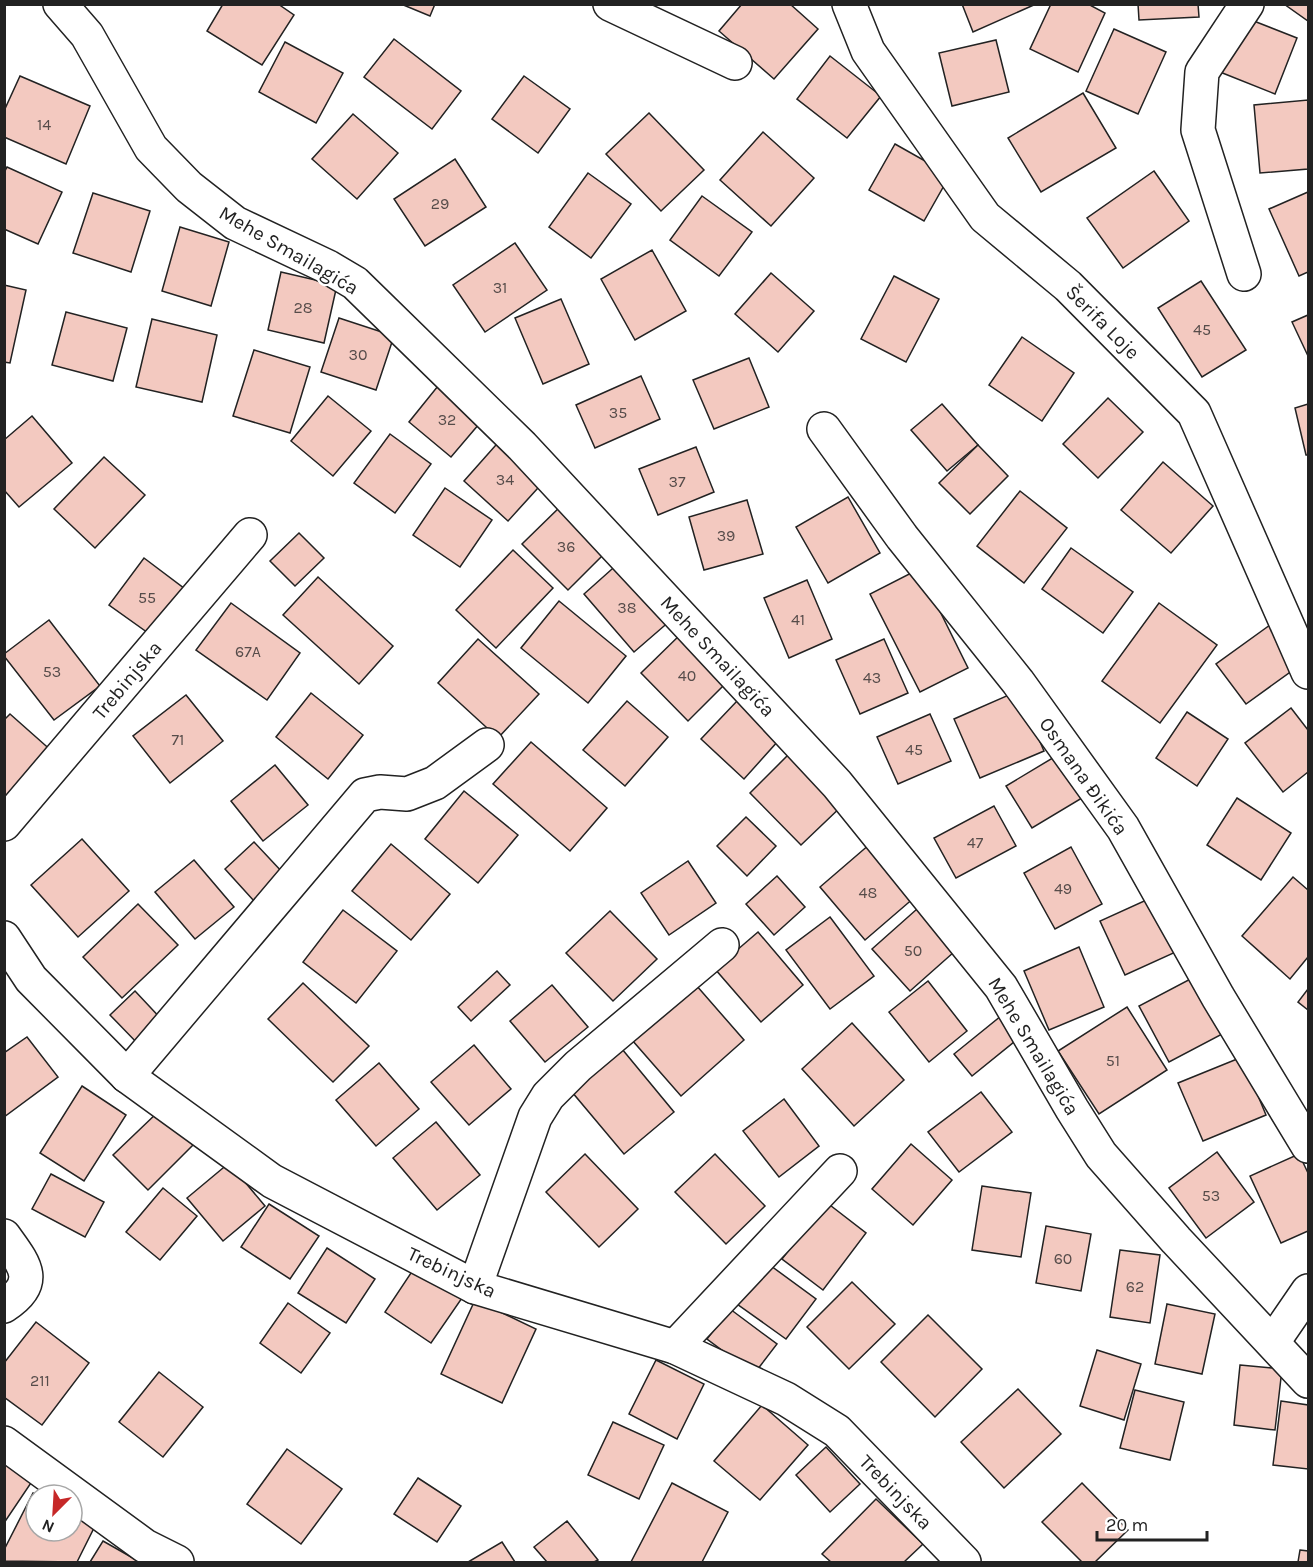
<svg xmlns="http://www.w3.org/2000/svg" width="1313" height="1567" font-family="Karla,sans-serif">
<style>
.building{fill:#f3c9c0;stroke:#222;stroke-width:1.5}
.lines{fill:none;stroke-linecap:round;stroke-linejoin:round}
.minor-casing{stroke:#222;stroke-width:36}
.minor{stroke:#fff;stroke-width:33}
.labels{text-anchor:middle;stroke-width:4.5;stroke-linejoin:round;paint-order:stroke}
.number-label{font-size:16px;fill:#564c4a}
.street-label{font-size:20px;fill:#222;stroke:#fff}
</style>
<rect width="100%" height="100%" fill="#fff"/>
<g class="building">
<polygon points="223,4 278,4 294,15 262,65 207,31"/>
<polygon points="401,4 435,4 430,16"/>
<polygon points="742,4 790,4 818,29 774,79 719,31"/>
<polygon points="962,4 1036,4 973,32"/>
<polygon points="1051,4 1088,4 1105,13 1078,72 1030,49"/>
<polygon points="1138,4 1198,4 1199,17 1139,20"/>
<polygon points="1284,4 1308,4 1308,21"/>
<polygon points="1241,16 1297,38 1275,94 1220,72"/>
<polygon points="1114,29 1166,52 1138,114 1086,91"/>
<polygon points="394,39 461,91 432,129 364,77"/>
<polygon points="996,40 1009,92 952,106 939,53"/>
<polygon points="285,42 343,73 316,123 259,92"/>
<polygon points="830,56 881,96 847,138 797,99"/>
<polygon points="20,76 90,106 66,164 4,137 4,111"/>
<polygon points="524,76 570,109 538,153 492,119"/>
<polygon points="1083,93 1116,148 1041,192 1008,138"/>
<polygon points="1308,100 1308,169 1260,173 1254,105"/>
<polygon points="649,113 704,170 661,211 606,154"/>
<polygon points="353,114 398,153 357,199 312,159"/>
<polygon points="763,132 814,178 771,226 720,180"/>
<polygon points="895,144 950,175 924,221 869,190"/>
<polygon points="455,159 486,207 425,246 394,199"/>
<polygon points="7,167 62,192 38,244 4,229 4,173"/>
<polygon points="1154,171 1189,221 1123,268 1087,218"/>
<polygon points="588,173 631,204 591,258 549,227"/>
<polygon points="1308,192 1308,272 1299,276 1269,209"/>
<polygon points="93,193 150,211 131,272 73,253"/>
<polygon points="702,196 752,232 719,276 670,240"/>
<polygon points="180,227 229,242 211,306 162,291"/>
<polygon points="515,243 547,290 485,332 453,285"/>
<polygon points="652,250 686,311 635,340 601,279"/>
<polygon points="281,272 337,285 324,343 268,330"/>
<polygon points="771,273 814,311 778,352 735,314"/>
<polygon points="894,276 939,299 906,362 861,339"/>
<polygon points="1201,281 1246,350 1202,377 1158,308"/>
<polygon points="4,285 26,290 10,363 4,362"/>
<polygon points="561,299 589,364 543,384 515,318"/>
<polygon points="66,312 127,328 113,381 52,365"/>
<polygon points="1308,315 1308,356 1292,322"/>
<polygon points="339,318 394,336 376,390 321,372"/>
<polygon points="152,319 217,335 202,402 136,387"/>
<polygon points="1022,337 1074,373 1042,421 989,385"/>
<polygon points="254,350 310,367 290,433 233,416"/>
<polygon points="749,358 769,407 714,429 693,380"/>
<polygon points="641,376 660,419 595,448 576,405"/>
<polygon points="442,381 485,417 451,457 409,422"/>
<polygon points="328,396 371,431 333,476 291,441"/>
<polygon points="1108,398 1143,432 1098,478 1063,444"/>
<polygon points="942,404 978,445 947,471 911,430"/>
<polygon points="1308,404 1308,455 1306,455 1295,408"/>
<polygon points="32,416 72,463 19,507 4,490 4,440"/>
<polygon points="390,434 431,464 395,513 354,483"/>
<polygon points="503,437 547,478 508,521 464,481"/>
<polygon points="978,445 1008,476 970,514 939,483"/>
<polygon points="696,447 714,492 658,515 639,469"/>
<polygon points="104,457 145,495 95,548 54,509"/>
<polygon points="1163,462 1213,506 1171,553 1121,510"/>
<polygon points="445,488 492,520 460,567 413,535"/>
<polygon points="1020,491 1067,528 1024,583 977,546"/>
<polygon points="848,497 880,553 828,583 796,527"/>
<polygon points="747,500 763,554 704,570 689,517"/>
<polygon points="564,503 609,549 568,590 522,544"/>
<polygon points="299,533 324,558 295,586 270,561"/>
<polygon points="1071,548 1133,592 1103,633 1042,589"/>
<polygon points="513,550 553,588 496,648 456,610"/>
<polygon points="144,558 185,589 151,635 109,605"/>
<polygon points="621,561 671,620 634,652 584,594"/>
<polygon points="919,569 968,668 920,692 870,594"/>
<polygon points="318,577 393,646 359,684 283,615"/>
<polygon points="807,580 832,639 789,658 764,598"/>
<polygon points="559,601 626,656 588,703 521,648"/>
<polygon points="231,603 300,653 267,700 196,650"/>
<polygon points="1159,603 1217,645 1160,723 1102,681"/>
<polygon points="49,620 100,686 54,720 4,656 4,654"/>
<polygon points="1270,625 1300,665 1246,704 1216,664"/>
<polygon points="686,629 733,676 688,721 641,673"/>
<polygon points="478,639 539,694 498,738 438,683"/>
<polygon points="884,639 908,693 860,714 836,660"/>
<polygon points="1018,691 1044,751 980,778 954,719"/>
<polygon points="311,693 363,735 328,779 276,737"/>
<polygon points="186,695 223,741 170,783 133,736"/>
<polygon points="627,701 668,737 625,786 583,750"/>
<polygon points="737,701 779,740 744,779 701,739"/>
<polygon points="1291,708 1308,730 1308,772 1283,792 1245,743"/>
<polygon points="1187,712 1228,739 1197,786 1156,758"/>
<polygon points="10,714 54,753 4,808 4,720"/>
<polygon points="930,714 951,761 898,784 877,737"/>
<polygon points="531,742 607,808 570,851 493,784"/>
<polygon points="794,749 846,802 801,845 750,793"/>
<polygon points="1061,753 1087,795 1032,828 1006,786"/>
<polygon points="275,765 308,805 263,841 231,801"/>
<polygon points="464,791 518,835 478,883 425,839"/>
<polygon points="1237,798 1291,833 1261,880 1207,845"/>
<polygon points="994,806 1016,846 956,878 934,838"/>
<polygon points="746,817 776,846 747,876 717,846"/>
<polygon points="82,839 129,891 78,937 31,885"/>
<polygon points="254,842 284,874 254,901 225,869"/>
<polygon points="391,844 450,894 411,940 352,891"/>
<polygon points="870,844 915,897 865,940 820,887"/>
<polygon points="1071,847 1102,904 1055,929 1024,873"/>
<polygon points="194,860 234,907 195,939 155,892"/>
<polygon points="688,861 716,903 669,935 641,893"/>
<polygon points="777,876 805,907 774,935 746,904"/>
<polygon points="1293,877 1308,890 1308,957 1290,979 1242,936"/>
<polygon points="1153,897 1178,951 1125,975 1100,921"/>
<polygon points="138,904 178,945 122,998 83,957"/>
<polygon points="917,909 954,952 910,991 872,949"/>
<polygon points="343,910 397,951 356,1003 303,962"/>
<polygon points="610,911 657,959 613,1001 566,953"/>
<polygon points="830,917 874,976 830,1009 786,950"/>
<polygon points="758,932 803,985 761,1022 715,969"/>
<polygon points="1079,947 1104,1007 1049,1030 1024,971"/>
<polygon points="497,971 510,985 471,1021 458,1007"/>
<polygon points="1198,975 1228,1031 1169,1062 1139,1006"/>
<polygon points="928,981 967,1031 929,1062 889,1012"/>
<polygon points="303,983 369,1046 333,1082 268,1019"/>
<polygon points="552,985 588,1027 545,1062 510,1021"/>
<polygon points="696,985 744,1040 681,1096 632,1040"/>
<polygon points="1308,989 1308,1010 1298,1002"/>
<polygon points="135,991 165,1023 141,1047 110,1015"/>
<polygon points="1127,1007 1167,1070 1099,1114 1058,1051"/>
<polygon points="1001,1016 1019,1038 972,1076 954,1054"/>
<polygon points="852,1023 904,1080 854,1126 802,1069"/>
<polygon points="27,1037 58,1077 4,1117 4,1053"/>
<polygon points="474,1045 511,1089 469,1125 431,1082"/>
<polygon points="622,1049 674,1112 624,1154 572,1092"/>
<polygon points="1242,1057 1266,1115 1203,1141 1178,1083"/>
<polygon points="379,1063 419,1109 376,1146 336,1100"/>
<polygon points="82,1086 126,1115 84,1181 40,1153"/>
<polygon points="981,1092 1012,1132 959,1172 928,1132"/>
<polygon points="784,1099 819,1146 779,1177 743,1131"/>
<polygon points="159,1111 193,1145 148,1190 113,1155"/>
<polygon points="436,1122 480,1175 437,1210 393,1158"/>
<polygon points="911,1144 952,1180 913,1225 872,1189"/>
<polygon points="1217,1152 1254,1202 1206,1238 1169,1188"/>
<polygon points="585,1154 638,1209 599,1247 546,1192"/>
<polygon points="715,1154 765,1206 726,1244 675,1192"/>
<polygon points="1299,1154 1308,1173 1308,1231 1281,1243 1250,1176"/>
<polygon points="229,1163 265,1206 223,1241 187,1198"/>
<polygon points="51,1174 104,1202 85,1237 32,1209"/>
<polygon points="982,1186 1031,1193 1021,1257 972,1250"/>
<polygon points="163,1188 197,1216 160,1260 126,1232"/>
<polygon points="826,1202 866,1233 823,1290 782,1259"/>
<polygon points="269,1204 319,1236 290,1279 241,1247"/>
<polygon points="1046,1226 1091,1234 1081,1291 1036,1283"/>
<polygon points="327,1248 375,1279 346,1323 298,1293"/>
<polygon points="1120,1250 1160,1255 1150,1323 1110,1317"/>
<polygon points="767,1263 816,1299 786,1339 737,1304"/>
<polygon points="415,1267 462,1298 431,1343 385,1312"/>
<polygon points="852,1282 895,1324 849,1369 807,1327"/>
<polygon points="475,1300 536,1329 502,1403 441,1374"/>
<polygon points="288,1303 330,1333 301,1373 260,1343"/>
<polygon points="1167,1304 1215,1314 1202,1374 1155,1364"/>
<polygon points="730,1309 777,1344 754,1374 707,1339"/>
<polygon points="928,1315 982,1369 935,1417 881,1362"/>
<polygon points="36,1322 89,1363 42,1425 4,1397 4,1363"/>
<polygon points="1097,1350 1141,1364 1124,1420 1080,1406"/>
<polygon points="656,1360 704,1384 677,1439 629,1414"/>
<polygon points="1240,1365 1282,1369 1275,1430 1234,1425"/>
<polygon points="159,1372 203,1407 163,1457 119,1422"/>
<polygon points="1018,1389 1061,1434 1004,1488 961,1442"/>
<polygon points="1135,1390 1184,1402 1170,1460 1120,1448"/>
<polygon points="1281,1401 1308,1405 1308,1469 1273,1465"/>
<polygon points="762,1405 808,1445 760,1500 714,1461"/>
<polygon points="613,1422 664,1445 639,1499 588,1475"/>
<polygon points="826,1447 860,1484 830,1512 796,1475"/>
<polygon points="4,1448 39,1471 4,1523"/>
<polygon points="287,1449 342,1489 301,1544 247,1504"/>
<polygon points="418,1478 461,1506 437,1542 394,1514"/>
<polygon points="672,1483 728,1512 702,1562 631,1562"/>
<polygon points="1082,1483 1128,1530 1095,1562 1082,1562 1042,1522"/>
<polygon points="33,1493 37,1495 36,1531 72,1531 72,1512 96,1524 77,1562 4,1561 4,1550"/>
<polygon points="876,1499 923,1544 904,1562 831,1562 822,1554"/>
<polygon points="567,1521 598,1560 594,1562 547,1562 534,1547"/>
<polygon points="103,1541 140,1562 90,1562"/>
<polygon points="502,1542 515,1562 468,1562"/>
<polygon points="1300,1550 1308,1551 1308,1562 1298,1562"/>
</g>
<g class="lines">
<defs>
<g id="minor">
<polyline points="60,4 87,35 151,148 189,187 235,223 328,267 355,283 522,446 837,784 1001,987 1072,1109 1101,1155 1176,1240 1308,1381"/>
<polyline points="610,4 735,63"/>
<polyline points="849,4 868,51 985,217 1068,286 1194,413 1308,672"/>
<polyline points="1244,274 1198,130 1202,72 1247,4"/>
<polyline points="824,429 902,537 1018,682 1123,828 1218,997 1308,1146"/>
<polyline points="4,824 250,535"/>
<polyline points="4,938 31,979 127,1076 272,1181 475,1287 675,1347 786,1399 837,1431 964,1562"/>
<polyline points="127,1076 365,795 380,792 407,794 435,783 487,745"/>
<path d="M4,1236C24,1264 41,1282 4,1306"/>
<polyline points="475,1287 535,1117 548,1096 578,1066 722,945"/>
<polyline points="1273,1342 1308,1291"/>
<polyline points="675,1347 840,1171"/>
<polyline points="4,1443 145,1546 177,1562"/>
</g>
</defs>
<use href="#minor" class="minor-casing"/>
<use href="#minor" class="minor"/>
</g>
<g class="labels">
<g class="number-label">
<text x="44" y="130">14</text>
<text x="440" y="209">29</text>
<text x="500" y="293">31</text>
<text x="303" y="313">28</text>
<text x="1202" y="335">45</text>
<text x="358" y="360">30</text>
<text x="618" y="418">35</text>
<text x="447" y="425">32</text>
<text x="505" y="485">34</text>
<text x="677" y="487">37</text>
<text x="726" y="541">39</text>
<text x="566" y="552">36</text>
<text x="147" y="603">55</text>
<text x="627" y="613">38</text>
<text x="798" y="625">41</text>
<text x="248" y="657">67A</text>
<text x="52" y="677">53</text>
<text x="687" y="681">40</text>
<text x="872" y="683">43</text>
<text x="178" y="745">71</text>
<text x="914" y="755">45</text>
<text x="975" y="848">47</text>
<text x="1063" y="894">49</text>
<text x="868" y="898">48</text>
<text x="913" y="956">50</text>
<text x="1113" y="1066">51</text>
<text x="1211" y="1201">53</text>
<text x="1063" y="1264">60</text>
<text x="1135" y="1292">62</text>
<text x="40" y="1386">211</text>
</g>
<g class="street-label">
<text transform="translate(289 250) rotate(30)" y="7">Mehe Smailagića</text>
<text transform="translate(1103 322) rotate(45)" y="7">Šerifa Loje</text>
<text transform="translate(718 656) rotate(47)" y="7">Mehe Smailagića</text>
<text transform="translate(127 680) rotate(-50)" y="7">Trebinjska</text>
<text transform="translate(1084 776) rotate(55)" y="7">Osmana Đikića</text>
<text transform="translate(1034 1046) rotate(59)" y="7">Mehe Smailagića</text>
<text transform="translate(452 1272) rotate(25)" y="7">Trebinjska</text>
<text transform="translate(896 1492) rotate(46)" y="7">Trebinjska</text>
</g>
</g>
<rect width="1313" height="1567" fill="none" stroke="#222222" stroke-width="12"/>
<g transform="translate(54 1513) rotate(204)"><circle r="28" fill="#ffffff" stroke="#a7a7a7" stroke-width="1.5"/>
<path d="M0-4.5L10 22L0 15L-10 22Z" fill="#c62828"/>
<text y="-9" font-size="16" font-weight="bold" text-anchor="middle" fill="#222222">N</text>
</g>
<path d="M1097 1531v9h110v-9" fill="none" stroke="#222222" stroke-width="3"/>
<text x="1106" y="1531" font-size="18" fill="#222222" stroke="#ffffff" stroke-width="4.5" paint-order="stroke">20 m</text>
</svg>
